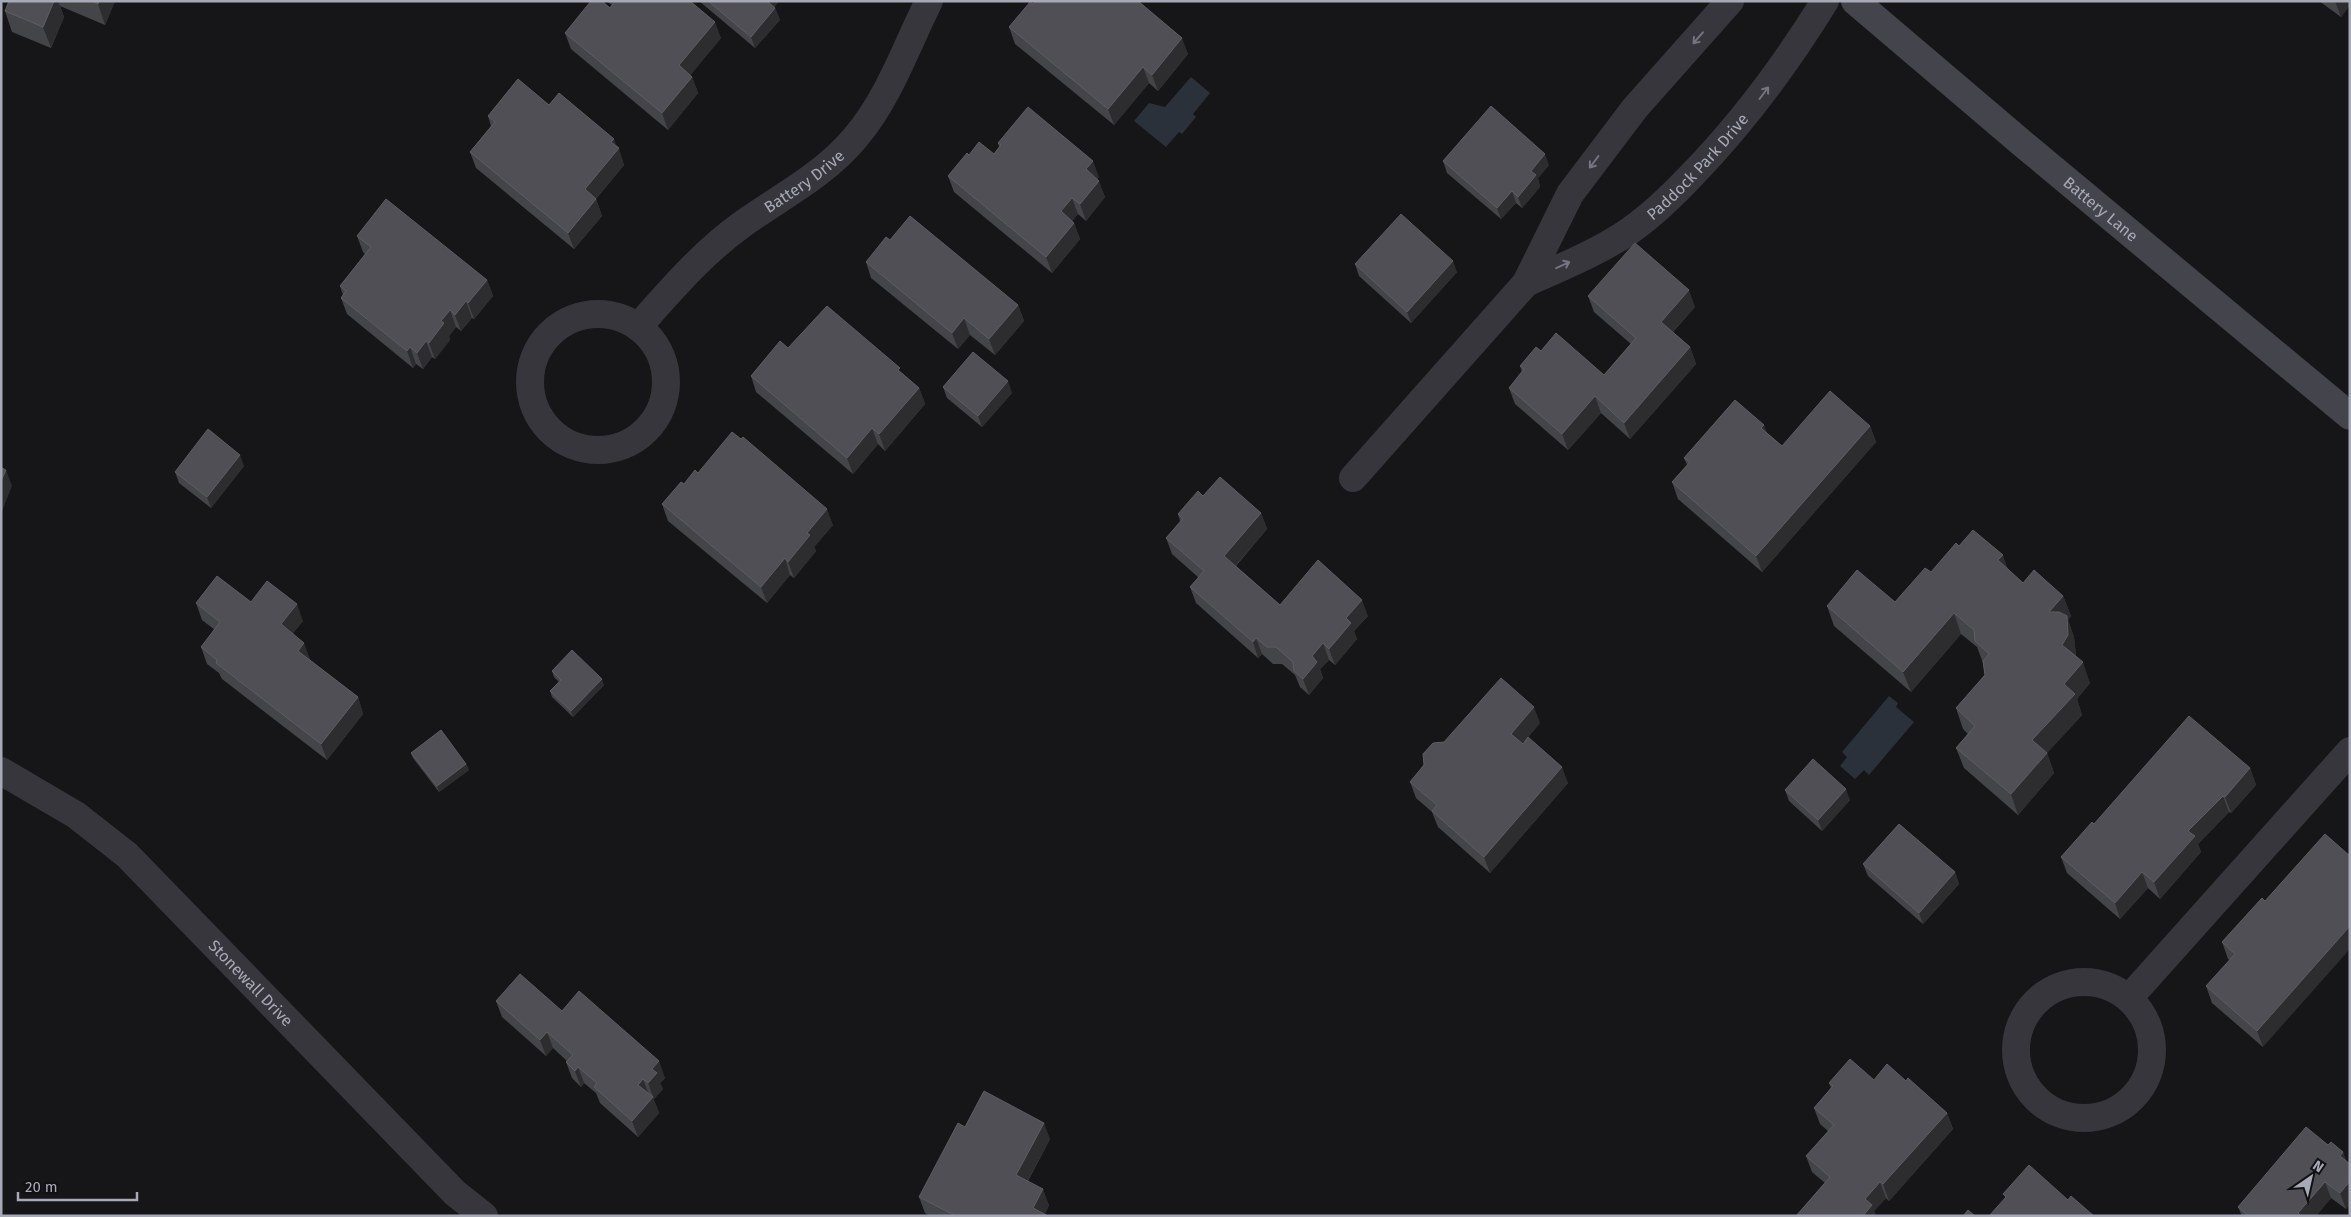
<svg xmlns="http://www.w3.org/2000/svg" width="2351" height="1217" font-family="'Fira Sans',sans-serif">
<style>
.water{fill:#2b313b}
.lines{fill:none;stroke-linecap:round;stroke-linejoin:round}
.minor{stroke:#36363c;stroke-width:28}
.secondary{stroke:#44454c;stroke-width:28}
.wall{fill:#444549}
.shaded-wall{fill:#2d2d30}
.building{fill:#4f4f55;stroke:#5d5d64}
.oneway{stroke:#747580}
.labels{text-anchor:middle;stroke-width:4.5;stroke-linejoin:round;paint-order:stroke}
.street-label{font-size:16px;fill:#a7a9b7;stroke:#111012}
</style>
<rect width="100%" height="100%" fill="#161517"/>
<g class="water">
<polygon points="1191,77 1210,93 1193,114 1196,117 1182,134 1179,132 1166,147 1134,121 1149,103 1165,107"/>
<polygon points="1889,696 1898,703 1896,707 1914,722 1869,775 1864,770 1855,779 1840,766 1847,757 1842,752"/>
</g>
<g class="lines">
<g class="minor">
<path id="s1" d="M1730,1L1635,108L1570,194L1526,283C1555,270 1585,258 1612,242C1641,226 1666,202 1688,179C1741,125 1785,66 1825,1"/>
<circle cx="598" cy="382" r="68"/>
<path id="s2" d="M638,327C671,290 703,252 744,223C782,196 824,175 855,138C889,98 906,47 929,1"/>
<polyline points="1353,478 1526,283"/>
<path id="s3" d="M1,771L76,815L127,855L455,1193L484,1216"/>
<circle cx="2084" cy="1050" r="68"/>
<polyline points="2129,998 2350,751"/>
</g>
<path class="secondary" id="s4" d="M1855,1L2023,144L2350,416"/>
</g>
<g class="wall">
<polygon points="9,1 115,1 105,25 60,6 64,17 51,48 12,32 5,11"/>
<polygon points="606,1 690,1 721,38 690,75 692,77 698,93 668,130 571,49 565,33 610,8 612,5"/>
<polygon points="699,1 779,1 774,7 775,8 780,20 755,48"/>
<polygon points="2319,1 2350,1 2350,5 2341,17"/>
<polygon points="1033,4 1188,54 1158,91 1149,83 1114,125 1015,44 1009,27"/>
<polygon points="549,105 617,147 624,165 596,199 602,216 574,249 476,168 470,152 491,126 488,116"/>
<polygon points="998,143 1099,177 1097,179 1105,197 1086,221 1078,214 1072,221 1074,223 1080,239 1052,273 954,192 948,176 969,155 994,154 999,147"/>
<polygon points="1443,161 1549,165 1538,178 1540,187 1522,208 1516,203 1501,219 1447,173"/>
<polygon points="357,236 487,280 493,296 474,319 472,318 461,331 456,327 449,336 450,340 435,359 432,357 423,369 416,364 413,368 347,314 341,298 343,295 340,286 365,254 363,252"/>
<polygon points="890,240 1018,305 1024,321 995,355 970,335 958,349 871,278 866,262"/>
<polygon points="1355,264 1457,272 1411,323 1359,276"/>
<polygon points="1588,296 1695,307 1673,332 1690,347 1696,364 1630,439 1601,413 1568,450 1515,404 1509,388 1522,372 1520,366 1541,351 1604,375 1631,344 1594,312"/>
<polygon points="788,348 902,373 919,388 925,404 885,451 878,444 853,474 756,392 751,376"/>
<polygon points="943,387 1012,393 982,427 947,398"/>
<polygon points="1870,426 1876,442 1762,572 1678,499 1672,482 1687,465 1684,458 1767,433 1782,446"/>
<polygon points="244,466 211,508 179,483 175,472"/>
<polygon points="698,473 833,525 814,547 816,551 794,578 790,575 767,603 668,521 662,504"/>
<polygon points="1203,496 1261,513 1267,529 1236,566 1280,605 1368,616 1354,631 1357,639 1335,665 1329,660 1320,669 1323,678 1309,695 1300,687 1295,675 1282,664 1273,664 1262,654 1258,658 1196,603 1190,587 1199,578 1172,554 1166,538 1180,521 1178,514"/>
<polygon points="1959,546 2008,569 2023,583 2063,596 2071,616 2068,620 2074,637 2076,656 2090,683 2077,699 2082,715 2047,753 2054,773 2018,815 1964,768 1956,748 1968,734 1963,729 1956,708 1985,675 1983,663 1977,647 1961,634 1911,692 1834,626 1827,606 1895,602 1931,572"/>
<polygon points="251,602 303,621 293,633 310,659 310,660 358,697 363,714 327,760 222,679 219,673 207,664 201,647 215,630 202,620 196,603"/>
<polygon points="552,671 604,685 573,717 552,697 550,691 559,682 554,677"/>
<polygon points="1540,723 1522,744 1568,783 1490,873 1438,827 1432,812 1416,798 1410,782 1444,742"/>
<polygon points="411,753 466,764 469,770 439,792 413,758"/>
<polygon points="2250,768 2256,785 2231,813 2229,812 2198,844 2201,852 2160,899 2148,888 2120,919 2067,873 2061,857 2094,824"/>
<polygon points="1785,790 1850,800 1822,831 1789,801"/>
<polygon points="1863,864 1955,872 1959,884 1923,924 1868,876"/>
<polygon points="2262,898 2263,1047 2212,1003 2206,986 2230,960 2228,959 2222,942"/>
<polygon points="496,1001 562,1011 665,1078 660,1083 663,1089 654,1099 653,1098 659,1113 638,1137 600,1103 596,1093 584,1083 581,1087 572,1078 566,1062 567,1061 553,1048 546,1056 502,1017"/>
<polygon points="1874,1080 1906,1081 1947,1113 1953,1129 1889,1201 1886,1198 1874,1211 1876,1216 1796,1216 1825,1183 1812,1172 1806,1156 1828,1131 1820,1124 1814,1108 1831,1088 1829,1083"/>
<polygon points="965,1127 1050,1139 1028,1181 1049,1205 1045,1214 1048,1216 930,1216 925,1213 919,1197"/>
<polygon points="2328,1145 2343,1152 2346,1161 2350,1164 2350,1204 2346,1209 2331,1198 2316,1216 2242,1216 2238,1207"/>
</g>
<g class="shaded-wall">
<polygon points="54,1 58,1 64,17 51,48 43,27"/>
<polygon points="99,1 115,1 105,25 98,4"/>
<polygon points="767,1 779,1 771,12"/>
<polygon points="2335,1 2350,1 2350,5 2341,17"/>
<polygon points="775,8 780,20 755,48 751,37"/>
<polygon points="715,22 721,38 685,82 679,65"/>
<polygon points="1182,38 1188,54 1158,91 1152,75"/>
<polygon points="1143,67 1149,83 1114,125 1108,109"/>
<polygon points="692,77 698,93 668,130 662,113"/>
<polygon points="614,139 618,149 619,148 624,165 591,205 585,189 611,142"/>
<polygon points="1545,154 1549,165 1538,178 1540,187 1522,208 1518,197 1531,171"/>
<polygon points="1093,161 1099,177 1091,186 1086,169"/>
<polygon points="1099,181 1105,197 1086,221 1080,204"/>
<polygon points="1512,191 1516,203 1501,219 1497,208"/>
<polygon points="1072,198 1078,214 1067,228 1061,211"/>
<polygon points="596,199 602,216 574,249 568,233"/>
<polygon points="1074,223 1080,239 1052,273 1046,257"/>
<polygon points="1453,261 1457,272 1411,323 1407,312"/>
<polygon points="487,280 493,296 474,319 468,303"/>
<polygon points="1689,290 1695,307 1667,338 1661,322"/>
<polygon points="466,301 472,318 461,331 455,315"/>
<polygon points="1018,305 1024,321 995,355 989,339"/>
<polygon points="450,310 456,327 449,336 450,340 435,359 429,343 441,321"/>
<polygon points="964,318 970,335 958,349 952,333"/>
<polygon points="426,341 432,357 423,369 417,353"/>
<polygon points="410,347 416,364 413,368 407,351"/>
<polygon points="1690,347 1696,364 1630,439 1624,423"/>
<polygon points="1008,381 1012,393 982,427 978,416"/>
<polygon points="919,388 925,404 885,451 879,434"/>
<polygon points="1595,396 1601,413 1568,450 1562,434"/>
<polygon points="1764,425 1770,441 1761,428"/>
<polygon points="1870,426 1876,442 1762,572 1756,556"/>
<polygon points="872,428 878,444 853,474 847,458"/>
<polygon points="240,455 244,466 211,508 207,497"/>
<polygon points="6,470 12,486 1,514 1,481"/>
<polygon points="827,509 833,525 814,547 816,551 794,578 788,562 807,533"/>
<polygon points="1261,513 1267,529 1230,572 1224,556"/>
<polygon points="2003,555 2010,575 1998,560"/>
<polygon points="785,558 790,575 767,603 761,587"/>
<polygon points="2063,596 2071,616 2068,620 2074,637 2076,655 2070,666 2049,612"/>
<polygon points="1362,600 1368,616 1354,631 1357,639 1335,665 1329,649 1346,618"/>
<polygon points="297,604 303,621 287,640 281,624"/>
<polygon points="1954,613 1961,634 1911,692 1903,672"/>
<polygon points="1256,638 1262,654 1258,658 1253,642"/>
<polygon points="304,643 310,659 304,667 298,651"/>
<polygon points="1323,643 1329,660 1320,669 1323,678 1309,695 1303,679 1312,656"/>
<polygon points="2083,662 2090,683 2077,699 2082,715 2047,753 2054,773 2018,815 2011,794 2032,740 2064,684"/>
<polygon points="602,679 604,685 573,717 571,711"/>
<polygon points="358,697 363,714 327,760 321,744"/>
<polygon points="1534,707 1540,723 1517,750 1511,734"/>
<polygon points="466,764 469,770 439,792 437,786"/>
<polygon points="1562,767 1568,783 1490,873 1484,857"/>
<polygon points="2250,768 2256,785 2231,813 2225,797"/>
<polygon points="1846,789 1850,800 1822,831 1818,820"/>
<polygon points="2223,796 2229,812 2198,844 2201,852 2160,899 2154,882 2188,831"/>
<polygon points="1955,872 1959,884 1923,924 1919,913"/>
<polygon points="2142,872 2148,888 2120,919 2115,903"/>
<polygon points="2350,926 2350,949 2263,1047 2257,1031"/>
<polygon points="547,1032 553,1048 546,1056 540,1040"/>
<polygon points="659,1061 665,1078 660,1083 663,1089 654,1099 648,1083 652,1069"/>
<polygon points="578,1067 584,1083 581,1087 575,1071"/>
<polygon points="643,1079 649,1095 638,1085"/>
<polygon points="653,1097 659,1113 638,1137 632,1121"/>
<polygon points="1947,1113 1953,1129 1889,1201 1883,1184"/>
<polygon points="1044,1123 1050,1139 1022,1191 1016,1175"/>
<polygon points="2343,1152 2349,1168 2340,1156"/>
<polygon points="2350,1181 2350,1204 2346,1209 2340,1193"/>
<polygon points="1880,1182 1886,1198 1874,1211 1876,1216 1863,1216 1865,1199"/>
<polygon points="2325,1182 2331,1198 2316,1216 2299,1216 2298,1213"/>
<polygon points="1043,1189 1049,1205 1044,1216 1033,1208"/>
</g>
<g class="building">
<polygon points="9,1 54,1 43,27 5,11"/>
<polygon points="92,1 99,1 98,4"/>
<polygon points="591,1 602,1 610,8 615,1 690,1 715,22 679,65 692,77 662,113 565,33"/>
<polygon points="708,1 767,1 775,8 751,37"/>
<polygon points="1035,1 1138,1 1182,38 1152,75 1143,67 1108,109 1009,27 1030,2 1033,4"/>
<polygon points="518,79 549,105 559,93 614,139 611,142 619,148 585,189 596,199 568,233 470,152 495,122 488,116"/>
<polygon points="1491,106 1545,154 1531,171 1536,175 1518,197 1512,191 1497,208 1443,161"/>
<polygon points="1028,107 1093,161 1086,169 1099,181 1080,204 1072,198 1061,211 1074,223 1046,257 948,176 967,153 969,155 979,142 994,154 1001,145 998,143"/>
<polygon points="386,199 487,280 468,303 466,301 455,315 450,310 441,321 444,323 429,343 426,341 417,353 410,347 407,351 341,298 346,291 340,286 371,247 357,236"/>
<polygon points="1401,214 1453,261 1407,312 1355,264"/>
<polygon points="910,216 1018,305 989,339 964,318 952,333 866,262 886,237 890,240"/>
<polygon points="1635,243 1689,290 1661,322 1690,347 1624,423 1595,396 1562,434 1509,388 1524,369 1520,366 1536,347 1541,351 1556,333 1604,375 1636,338 1588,296"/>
<polygon points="827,306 900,368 898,370 919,388 879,434 872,428 847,458 751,376 780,341 788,348"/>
<polygon points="973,352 1008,381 978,416 943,387"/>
<polygon points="1830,391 1870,426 1756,556 1672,482 1690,462 1684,458 1735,400 1764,425 1761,428 1782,446"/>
<polygon points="208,429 240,455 207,497 175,472"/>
<polygon points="732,432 741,439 743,437 827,509 807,533 810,535 788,562 785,558 761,587 662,504 681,482 684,484 695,470 698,473"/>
<polygon points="1,466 2,468 6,470 1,481"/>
<polygon points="1220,477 1261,513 1224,556 1280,605 1318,560 1362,600 1346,618 1351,623 1329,649 1323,643 1312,656 1317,662 1303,679 1294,671 1293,662 1276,647 1267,647 1256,638 1253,642 1190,587 1204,571 1166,538 1183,519 1178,514 1198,491 1203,496"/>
<polygon points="1973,530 2003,555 1998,560 2023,583 2034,570 2063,596 2049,612 2059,612 2067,616 2068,635 2062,645 2083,662 2064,684 2075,694 2032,740 2047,753 2011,794 1956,748 1975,726 1956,708 1985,675 1983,661 1989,654 1975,641 1974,630 1954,613 1903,672 1827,606 1857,570 1895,602 1925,568 1931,572 1956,543 1959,546"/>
<polygon points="217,576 251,602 267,581 297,604 281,624 304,643 298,651 358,697 321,744 216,663 217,660 201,647 220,622 196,603"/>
<polygon points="572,650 602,679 571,711 550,691 561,680 552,671"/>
<polygon points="1501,678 1534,707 1511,734 1523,744 1528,737 1562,767 1484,857 1432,811 1437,805 1410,782 1424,765 1423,754 1433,743 1444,742"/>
<polygon points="2189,716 2250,768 2225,797 2223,796 2188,831 2195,836 2154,882 2142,872 2115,903 2061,857 2092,822 2094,824"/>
<polygon points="441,730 466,764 437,786 411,753"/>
<polygon points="1813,759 1846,789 1818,820 1785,790"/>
<polygon points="1899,824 1955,872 1919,913 1863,864"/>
<polygon points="2325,834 2350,856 2350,926 2257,1031 2206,986 2235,954 2222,942 2262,898 2265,901"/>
<polygon points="520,974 562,1011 579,991 659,1061 652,1069 657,1073 648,1083 643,1079 638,1085 653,1097 632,1121 594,1087 597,1083 578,1067 575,1071 566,1062 573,1055 547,1032 540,1040 496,1001"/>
<polygon points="1850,1059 1874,1080 1887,1064 1906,1081 1908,1078 1947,1113 1883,1184 1880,1182 1865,1199 1872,1205 1863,1216 1796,1216 1830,1177 1806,1156 1834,1125 1814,1108 1833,1086 1829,1083"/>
<polygon points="984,1091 1044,1123 1016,1175 1043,1189 1033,1208 1048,1216 956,1216 919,1197 958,1123 965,1127"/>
<polygon points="2306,1127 2328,1145 2331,1142 2343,1152 2340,1156 2350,1164 2350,1181 2340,1193 2325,1182 2298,1213 2301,1216 2249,1216 2238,1207"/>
<polygon points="2029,1165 2068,1200 2071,1196 2094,1216 1989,1216 2006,1197 2003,1194"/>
<polygon points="1968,1210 1975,1216 1963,1216"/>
</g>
<defs><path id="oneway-shaft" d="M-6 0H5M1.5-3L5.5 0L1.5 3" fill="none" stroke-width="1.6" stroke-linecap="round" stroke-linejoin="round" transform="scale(1.25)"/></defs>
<g class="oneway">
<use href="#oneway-shaft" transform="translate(1698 38) rotate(131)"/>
<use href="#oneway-shaft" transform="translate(1764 93) rotate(-53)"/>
<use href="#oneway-shaft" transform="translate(1594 162) rotate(127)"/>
<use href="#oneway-shaft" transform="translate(1563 265) rotate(-25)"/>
</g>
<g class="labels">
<g class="street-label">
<text dy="6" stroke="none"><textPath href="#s1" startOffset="560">Paddock Park Drive</textPath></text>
<text dy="6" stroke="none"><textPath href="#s2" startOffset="222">Battery Drive</textPath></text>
<text dy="6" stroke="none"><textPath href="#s4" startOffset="322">Battery Lane</textPath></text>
<text dy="6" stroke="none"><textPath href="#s3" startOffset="330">Stonewall Drive</textPath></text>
</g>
</g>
<rect width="2351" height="1217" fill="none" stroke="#a7a9b7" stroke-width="5"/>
<g transform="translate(2311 1177) rotate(34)" stroke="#111012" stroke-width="4" paint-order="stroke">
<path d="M0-4L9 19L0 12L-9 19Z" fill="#a7a9b7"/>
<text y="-8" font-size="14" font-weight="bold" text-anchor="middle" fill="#a7a9b7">N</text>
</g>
<path d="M18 1192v8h119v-8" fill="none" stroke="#a7a9b7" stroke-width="2.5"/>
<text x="25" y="1192" font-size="15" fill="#a7a9b7" stroke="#111012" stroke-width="4" paint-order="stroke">20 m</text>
</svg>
